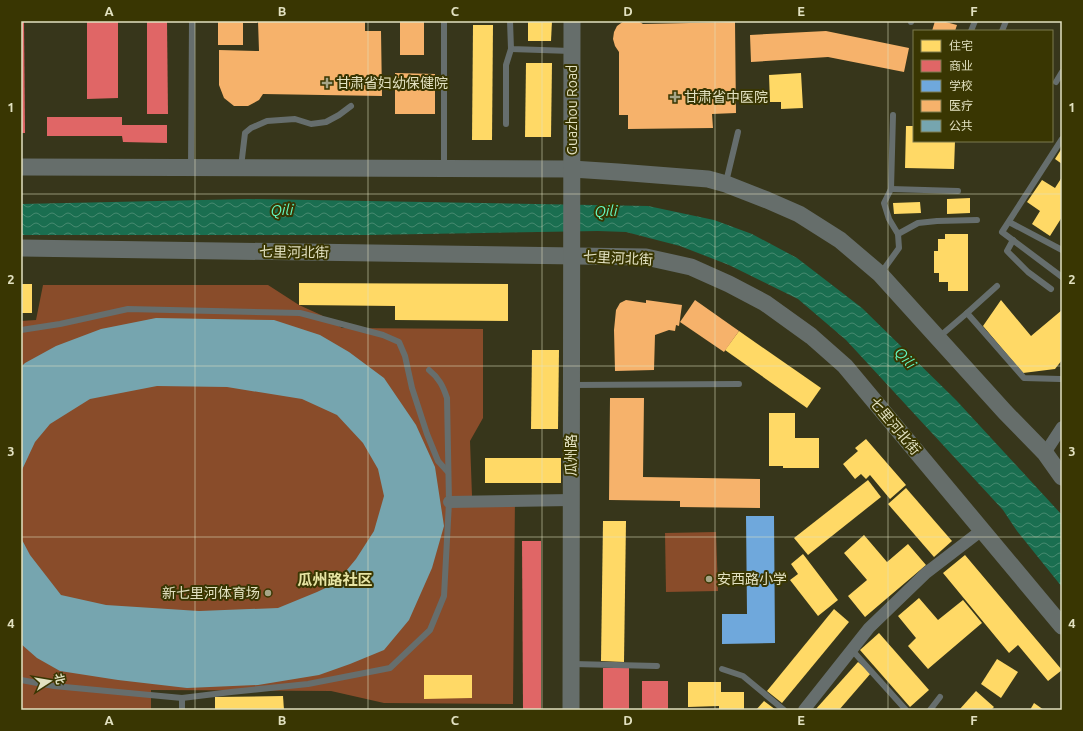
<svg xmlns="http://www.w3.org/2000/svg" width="1083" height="731" font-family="Ubuntu,'Noto Sans SC',sans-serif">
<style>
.green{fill:#894c2a}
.water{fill:url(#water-waves)}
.homes{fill:#ffd966}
.shops{fill:#e06666}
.schools{fill:#6fa8dc}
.health{fill:#f6b26b}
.public{fill:#76a5af}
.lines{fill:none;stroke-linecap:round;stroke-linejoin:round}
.lane{stroke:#666e6d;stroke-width:6}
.street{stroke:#666e6d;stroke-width:12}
.secondary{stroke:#666e6b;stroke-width:17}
.grid{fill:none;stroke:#e2e1c1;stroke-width:1;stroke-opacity:0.55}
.poi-dot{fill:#a6a587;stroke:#393602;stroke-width:1.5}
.labels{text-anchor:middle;stroke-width:4;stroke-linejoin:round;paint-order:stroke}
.poi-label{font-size:14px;fill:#e2e1c1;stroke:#393602;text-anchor:start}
.street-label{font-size:14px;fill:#e2e1c1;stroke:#393602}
.water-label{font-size:15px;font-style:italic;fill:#63f8c1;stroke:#393602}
.neighbourhood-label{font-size:15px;font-weight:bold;fill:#e7e4a3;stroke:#393602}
.neatline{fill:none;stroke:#e2e1c1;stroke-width:1.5}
.grid-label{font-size:13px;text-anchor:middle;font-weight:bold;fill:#e2e1c1}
</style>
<defs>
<pattern id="water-waves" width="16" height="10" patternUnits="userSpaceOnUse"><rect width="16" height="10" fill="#1a6e50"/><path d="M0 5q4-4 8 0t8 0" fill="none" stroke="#46896f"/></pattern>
</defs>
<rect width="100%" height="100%" fill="#37361b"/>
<g class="green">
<polygon points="43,285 268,285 299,305 321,315 342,328 483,329 483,418 470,441 472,496 515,496 513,704 384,703 331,691 151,690 151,710 21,710 21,321 36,320"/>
<polygon points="716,532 718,591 666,592 665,533"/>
</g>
<polygon class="water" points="248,199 648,206 714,220 752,234 797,258 862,308 956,400 1062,515 1062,587 1017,531 1003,510 846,340 798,299 729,265 680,246 626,232 598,231 367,235 21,235 21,204"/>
<g class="homes">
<polygon points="528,21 552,21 551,41 528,41"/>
<polygon points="473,25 493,25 492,140 472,140"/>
<polygon points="526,63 552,63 551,137 525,137"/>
<polygon points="801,73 803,108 781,109 781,102 770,102 769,75"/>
<polygon points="906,126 914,126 914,141 955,141 954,169 905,168"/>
<polygon points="1062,148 1062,164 1055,159"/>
<polygon points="1062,177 1062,217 1050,236 1032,224 1040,211 1027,202 1042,180 1055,188"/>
<polygon points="970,198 970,213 947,214 947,199"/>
<polygon points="920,202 921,213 894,214 893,203"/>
<polygon points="945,234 968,234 968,291 948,291 948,282 939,282 939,273 934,273 934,251 938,251 938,239 945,239"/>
<polygon points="299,283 508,284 508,321 395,320 395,306 299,305"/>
<rect x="21" y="284" width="11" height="29"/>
<polygon points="1001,300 1031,336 1062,310 1062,360 1055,369 1023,373 983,326"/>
<polygon points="739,331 821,388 807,408 725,350"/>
<polygon points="532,350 559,350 558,429 531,429"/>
<polygon points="769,413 795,413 795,438 819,438 819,468 783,468 783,466 769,466"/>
<polygon points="866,439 906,485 890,499 870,475 866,479 861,474 855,479 843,464 858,451 855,448"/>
<rect x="485" y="458" width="76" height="25"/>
<polygon points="868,480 881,497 808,555 794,538"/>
<polygon points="906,488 952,541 934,557 888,504"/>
<polygon points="603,521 626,521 624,662 601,661"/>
<polygon points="864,535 887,562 908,544 926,565 865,617 848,596 867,580 844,553"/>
<polygon points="803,554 838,600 818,616 790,580 798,574 791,564"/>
<polygon points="965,555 1062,670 1048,681 1018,645 1009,653 943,573"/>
<polygon points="919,598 938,620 963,600 982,623 928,669 908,646 916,638 898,616"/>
<polygon points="834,609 849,622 782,703 767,691"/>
<polygon points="879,633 929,690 910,707 860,650"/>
<polygon points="997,659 1018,672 1001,698 981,684"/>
<polygon points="858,662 871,673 839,710 815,710"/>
<polygon points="424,675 472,675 472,698 424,699"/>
<polygon points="688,682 721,682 721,692 744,692 744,710 719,710 719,706 688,707"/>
<polygon points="976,691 994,707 991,710 959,710"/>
<polygon points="283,696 284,710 215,710 215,697"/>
<polygon points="764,701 776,710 756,710"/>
<polygon points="1034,703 1044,710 1030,710"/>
</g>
<g class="shops">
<polygon points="21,21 24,21 25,133 21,133"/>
<polygon points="87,21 118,21 118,98 87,99"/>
<polygon points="147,21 167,21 168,114 147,114"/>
<polygon points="47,117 122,117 122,125 167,125 167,143 123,142 122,136 47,136"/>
<polygon points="522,541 541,541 541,710 523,710"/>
<rect x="603" y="668" width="26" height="42"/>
<rect x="642" y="681" width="26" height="29"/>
</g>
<polygon class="schools" points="746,516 774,516 775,643 722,644 722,614 747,614"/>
<g class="health">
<polygon points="218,21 257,21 257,23 243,23 243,45 218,45"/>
<polygon points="258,21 365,21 365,31 381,31 382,96 263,94 259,100 248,106 234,106 224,98 219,85 219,50 259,51"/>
<rect x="400" y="21" width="24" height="34"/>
<polygon points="624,21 638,21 643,24 735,22 736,113 712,114 713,128 628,129 628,115 619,115 619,52 615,46 613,39 614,32 617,26"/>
<polygon points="935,21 942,21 957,25 955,31 932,31"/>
<polygon points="826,31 909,48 904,72 828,57 751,62 750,35"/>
<polygon points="395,73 435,74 435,114 395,114"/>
<polygon points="626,300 646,303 646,300 682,305 679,326 676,325 675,331 669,330 655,335 654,370 615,371 614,330 616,310 620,303"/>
<polygon points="695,300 739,331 724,352 680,322"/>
<polygon points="610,398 644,398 643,477 760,479 760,508 680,507 680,501 609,500"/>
</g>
<polygon class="public" points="156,318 274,320 320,335 349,352 384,378 416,425 435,467 444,526 432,568 409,620 384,650 350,664 319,675 258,685 187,688 118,680 60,671 37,658 21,644 21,538 30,555 61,595 106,605 199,611 278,608 317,592 336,583 356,559 374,531 384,496 378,469 363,443 337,415 302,399 227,387 157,386 90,399 50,424 35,442 21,472 21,367 25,363 56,346 101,329"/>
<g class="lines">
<g class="lane">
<polyline points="444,21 444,167"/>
<polyline points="510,21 511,49 571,51"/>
<polyline points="911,22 911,21"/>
<polyline points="971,31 975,21"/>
<polyline points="1002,31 1006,21"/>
<polyline points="1056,82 1062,72"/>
<polyline points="506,124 506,65 511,49"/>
<polyline points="1062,139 1002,232 1062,277"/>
<polyline points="191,167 192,21"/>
<polyline points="241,167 245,133 251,128 267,121 295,119 311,124 326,122 339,115 351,106"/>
<polyline points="726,182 738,132"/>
<polyline points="891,189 958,191"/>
<polyline points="1009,222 1062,250"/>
<polyline points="898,234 918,223 937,221 977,220"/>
<polyline points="1013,240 1007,251 1028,272 1051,289"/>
<polyline points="881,273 899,248 898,234 889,219 884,203 891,189 893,115"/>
<polyline points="967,313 997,286"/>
<polyline points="21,330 60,324 128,309 300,313 383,335 399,342 405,356 412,388 427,434 438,461 448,472"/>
<polyline points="939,337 967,313 1024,378 1060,379"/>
<polyline points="573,385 739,384"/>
<polyline points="852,650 906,710"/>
<polyline points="573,664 657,666"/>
<polyline points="722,669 743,676 784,710"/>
<path d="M21,680L54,686L182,698L231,692L308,684L390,668L430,630L444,596L449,502L447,398C443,386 439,378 429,370"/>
<polyline points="182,710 182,698"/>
<polyline points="930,710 940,697"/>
</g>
<g class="street">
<polyline points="1045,453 1062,427"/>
<polyline points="449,502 571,500"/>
<polyline points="804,710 869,628 926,573 982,530"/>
</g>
<g class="secondary">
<polyline points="21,167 572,169 618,172 708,179 726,184 767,200 799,214 840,240 880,274 1005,412 1045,453 1062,477"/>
<polyline points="21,248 646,257 691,267 729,284 765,303 811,336 845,366 1062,626"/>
<polyline points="571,710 572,21"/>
</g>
</g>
<path class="grid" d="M195,21V710M368,21V710M542,21V710M715,21V710M888,21V710M21,194H1062M21,366H1062M21,537H1062"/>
<g class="poi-dot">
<path d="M325 77h4v4h4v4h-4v4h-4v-4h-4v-4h4z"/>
<path d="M673 91h4v4h4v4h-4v4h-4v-4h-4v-4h4z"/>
<circle cx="709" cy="579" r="4"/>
<circle cx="268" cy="593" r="4"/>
</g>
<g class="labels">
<g class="poi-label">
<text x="336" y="88">甘肃省妇幼保健院</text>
<text x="684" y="102">甘肃省中医院</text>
<text x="717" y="584">安西路小学</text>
<text x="260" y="598" text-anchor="end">新七里河体育场</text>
</g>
<g class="street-label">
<text transform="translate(572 110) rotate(-90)" y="5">Guazhou Road</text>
<text transform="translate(294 252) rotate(1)" y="5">七里河北街</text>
<text transform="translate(618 258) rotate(3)" y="5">七里河北街</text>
<text transform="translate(895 426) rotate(50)" y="5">七里河北街</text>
<text transform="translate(571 455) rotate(-90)" y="5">瓜州路</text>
</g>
<g class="water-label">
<text x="282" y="215">Qili</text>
<text x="606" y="216">Qili</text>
<text transform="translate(905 358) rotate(48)" y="5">Qili</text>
</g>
<g class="neighbourhood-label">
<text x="335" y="585">瓜州路社区</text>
</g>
</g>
<rect width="1083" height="731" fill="none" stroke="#393602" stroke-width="44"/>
<rect x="913" y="30" width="140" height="112" fill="#393602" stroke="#7d7a4e"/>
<rect x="921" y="40" width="20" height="12" fill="#ffd966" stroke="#7d7a4e"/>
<text x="949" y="50" font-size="12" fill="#e2e1c1">住宅</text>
<rect x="921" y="60" width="20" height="12" fill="#e06666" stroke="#7d7a4e"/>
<text x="949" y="70" font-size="12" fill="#e2e1c1">商业</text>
<rect x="921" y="80" width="20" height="12" fill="#6fa8dc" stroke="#7d7a4e"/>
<text x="949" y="90" font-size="12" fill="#e2e1c1">学校</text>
<rect x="921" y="100" width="20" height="12" fill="#f6b26b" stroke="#7d7a4e"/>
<text x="949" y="110" font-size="12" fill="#e2e1c1">医疗</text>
<rect x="921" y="120" width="20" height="12" fill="#76a5af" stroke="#7d7a4e"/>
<text x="949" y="130" font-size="12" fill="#e2e1c1">公共</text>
<g transform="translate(50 681) rotate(78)" stroke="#393602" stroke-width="3" paint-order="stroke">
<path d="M0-3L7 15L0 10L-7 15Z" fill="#e2e1c1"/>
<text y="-6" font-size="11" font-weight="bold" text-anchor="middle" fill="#e2e1c1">北</text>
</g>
<rect x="22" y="22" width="1039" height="687" class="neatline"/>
<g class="grid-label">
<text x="109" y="16">A</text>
<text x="282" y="16">B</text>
<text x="455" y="16">C</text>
<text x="628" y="16">D</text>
<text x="801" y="16">E</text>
<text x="974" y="16">F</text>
<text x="11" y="112">1</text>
<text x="1072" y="112">1</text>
<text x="11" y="284">2</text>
<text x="1072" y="284">2</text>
<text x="11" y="456">3</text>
<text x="1072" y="456">3</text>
<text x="11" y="628">4</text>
<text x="1072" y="628">4</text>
<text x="109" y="725">A</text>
<text x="282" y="725">B</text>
<text x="455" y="725">C</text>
<text x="628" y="725">D</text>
<text x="801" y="725">E</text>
<text x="974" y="725">F</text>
</g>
</svg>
